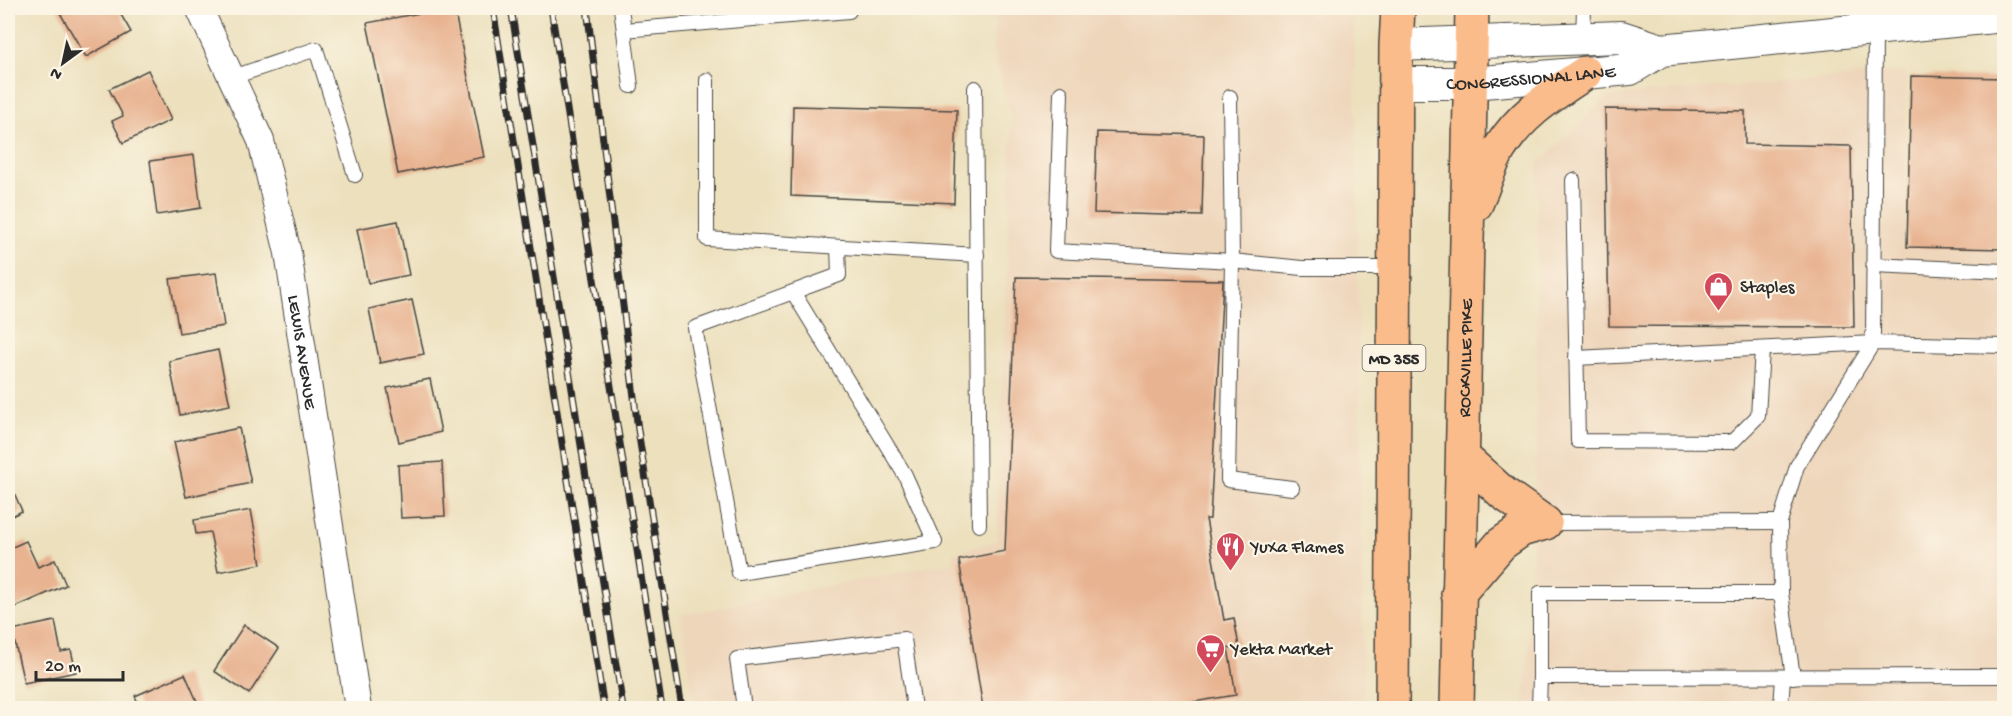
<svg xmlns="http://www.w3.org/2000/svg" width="2012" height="716" font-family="'Gochi Hand',sans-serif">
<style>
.built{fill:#eed6bb}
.building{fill:#e8b391}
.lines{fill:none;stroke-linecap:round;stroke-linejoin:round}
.service-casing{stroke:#484641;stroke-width:16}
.minor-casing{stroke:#484641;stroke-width:28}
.tertiary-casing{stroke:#484641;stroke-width:34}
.primary-casing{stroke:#484641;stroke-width:36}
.service{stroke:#fff;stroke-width:14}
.minor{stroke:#fff;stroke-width:26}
.tertiary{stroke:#fff;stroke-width:32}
.primary{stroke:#fabc8b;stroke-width:33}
.rail-casing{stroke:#2b2b2b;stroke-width:7}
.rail{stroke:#fcf5e5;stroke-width:4.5;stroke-dasharray:14;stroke-linecap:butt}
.labels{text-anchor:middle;stroke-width:4.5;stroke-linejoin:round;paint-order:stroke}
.shield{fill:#fcf5e5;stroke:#6a6863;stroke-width:1.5}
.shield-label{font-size:16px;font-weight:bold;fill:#2b2b2b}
.street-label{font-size:18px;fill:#2b2b2b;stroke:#fcf5e5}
.poi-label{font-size:18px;fill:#2b2b2b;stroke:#fcf5e5;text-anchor:start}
</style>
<rect width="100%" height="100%" fill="#fcf5e5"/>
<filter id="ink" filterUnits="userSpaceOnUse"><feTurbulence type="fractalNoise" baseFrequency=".0167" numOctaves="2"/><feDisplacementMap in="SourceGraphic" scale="12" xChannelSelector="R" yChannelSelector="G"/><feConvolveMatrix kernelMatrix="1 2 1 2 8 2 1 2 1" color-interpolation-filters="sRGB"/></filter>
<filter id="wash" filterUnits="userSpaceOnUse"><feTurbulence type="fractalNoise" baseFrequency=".008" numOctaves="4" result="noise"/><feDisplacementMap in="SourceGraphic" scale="24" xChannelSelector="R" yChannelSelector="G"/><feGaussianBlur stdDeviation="1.35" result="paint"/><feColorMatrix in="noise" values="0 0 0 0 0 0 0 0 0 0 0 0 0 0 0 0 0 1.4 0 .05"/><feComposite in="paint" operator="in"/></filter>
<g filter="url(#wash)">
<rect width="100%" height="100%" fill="#ece0bd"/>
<g class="built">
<polygon points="995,8 1354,8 1364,708 695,708 681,615 953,562 954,553 997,541 1012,122 993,49"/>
<polygon points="1906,72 1907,246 2004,249 2004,708 1522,708 1527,679 1536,449 1537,165 1608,96"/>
</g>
<g id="blocks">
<g class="building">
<polygon points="57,8 117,8 131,32 86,57"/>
<polygon points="446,8 454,8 484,157 398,174 367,23"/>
<polygon points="148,70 171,120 123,143 112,121 123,116 109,89"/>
<polygon points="1911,76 2004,78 2004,249 1907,247"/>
<polygon points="793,106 957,110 954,203 791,196"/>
<polygon points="1605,109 1745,111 1745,144 1851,146 1854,327 1609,326"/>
<polygon points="1097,132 1204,135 1202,216 1094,213"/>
<polygon points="194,155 201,208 157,215 150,161"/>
<polygon points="398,221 409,275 368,283 357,229"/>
<polygon points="216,273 224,326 179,333 170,279"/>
<polygon points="1016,277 1223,280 1210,519 1206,519 1224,620 1234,618 1239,647 1228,648 1236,695 1157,708 983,708 959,560 1005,551"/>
<polygon points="412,300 424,354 380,363 369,309"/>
<polygon points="218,350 230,405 180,415 169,361"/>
<polygon points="430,379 441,432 399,442 387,388"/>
<polygon points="239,428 251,483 186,497 174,442"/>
<polygon points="442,462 445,516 401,518 398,465"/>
<polygon points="8,479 22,511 8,518"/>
<polygon points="251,510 261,564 218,572 210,532 196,534 194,520"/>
<polygon points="26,541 38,567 55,560 66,585 9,610 8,549"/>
<polygon points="55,621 61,652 71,650 76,672 24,683 12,630"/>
<polygon points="244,625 279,648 249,694 214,671"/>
<polygon points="185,674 200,708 140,708 135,696"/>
</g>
</g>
</g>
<g filter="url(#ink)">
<use href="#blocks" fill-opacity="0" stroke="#484641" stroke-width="1.5"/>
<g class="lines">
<defs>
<g id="service">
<polyline points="621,8 631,86"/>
<polyline points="624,30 849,11"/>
<polyline points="1583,38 1584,8"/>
<polyline points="233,77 316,49 355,175"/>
<polyline points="707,80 707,239 977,255"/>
<polyline points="975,88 979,525"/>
<polyline points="1061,93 1056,251 1232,261 1302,268 1395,268"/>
<polyline points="1230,97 1232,261 1228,480 1292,488"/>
<polyline points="1573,180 1578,441 1732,442 1758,416 1762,349"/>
<polyline points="1873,265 2004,271"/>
<polyline points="793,292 905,475 935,542 739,573 695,328 839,275 838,247"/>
<polyline points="1576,358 1873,343 2004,346"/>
<polyline points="1545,523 1780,522"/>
<polyline points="1781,593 1540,593 1540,677 2004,676"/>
<polyline points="1793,677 1781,593 1780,522 1797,466 1873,343 1875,28"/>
<polyline points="744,708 737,659 904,639 914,708"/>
<polyline points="1539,708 1540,677"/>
<polyline points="1781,708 1783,677"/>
</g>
<g id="minor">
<path id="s1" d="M199,8L261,141L288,253L358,708"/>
</g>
<g id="tertiary">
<polyline points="1396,45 1621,37 1661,50"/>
<path id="s2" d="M1396,83H1472L1630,69L1661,50L2004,16"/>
</g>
<g id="primary">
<path d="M1476,204C1484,186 1490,164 1500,148C1522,113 1552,95 1585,73"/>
<polyline points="1464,458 1503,493 1545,523"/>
<polyline points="1458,594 1501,544 1521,530 1545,523"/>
<polyline points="1392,708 1396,45 1398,8"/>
<path id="s3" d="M1457,708L1472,8"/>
</g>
</defs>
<use href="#service" class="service-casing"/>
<use href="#minor" class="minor-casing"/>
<use href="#tertiary" class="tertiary-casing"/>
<use href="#primary" class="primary-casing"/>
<use href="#service" class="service"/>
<use href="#minor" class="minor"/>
<use href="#tertiary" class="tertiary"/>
<use href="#primary" class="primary"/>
<defs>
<g id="rail">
<polyline points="493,8 604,708"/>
<polyline points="511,8 623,708"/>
<polyline points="551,8 662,708"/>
<polyline points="587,8 638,430 682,708"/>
</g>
</defs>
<use href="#rail" class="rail-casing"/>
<use href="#rail" class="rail"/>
</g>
</g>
<defs>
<symbol id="shop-pin" viewBox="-11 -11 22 30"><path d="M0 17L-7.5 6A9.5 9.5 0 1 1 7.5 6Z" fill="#d1495b" stroke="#fcf5e5"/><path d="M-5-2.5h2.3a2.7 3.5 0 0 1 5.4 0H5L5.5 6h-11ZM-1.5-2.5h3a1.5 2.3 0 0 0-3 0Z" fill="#fff"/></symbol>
<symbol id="restaurant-pin" viewBox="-11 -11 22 30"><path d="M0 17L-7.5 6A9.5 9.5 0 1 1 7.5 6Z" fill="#d1495b" stroke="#fcf5e5"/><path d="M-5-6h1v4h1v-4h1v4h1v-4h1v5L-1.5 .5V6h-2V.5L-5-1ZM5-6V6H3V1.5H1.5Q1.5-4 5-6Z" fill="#fff"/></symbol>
<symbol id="supermarket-pin" viewBox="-11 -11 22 30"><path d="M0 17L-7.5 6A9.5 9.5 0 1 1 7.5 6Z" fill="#d1495b" stroke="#fcf5e5"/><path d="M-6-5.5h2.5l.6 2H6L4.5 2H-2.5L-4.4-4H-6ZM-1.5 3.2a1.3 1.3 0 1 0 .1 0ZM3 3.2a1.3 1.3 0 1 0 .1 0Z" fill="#fff"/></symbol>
</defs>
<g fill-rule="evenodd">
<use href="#shop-pin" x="1702" y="270" width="33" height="45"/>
<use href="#restaurant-pin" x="1214" y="530" width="33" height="45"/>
<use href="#supermarket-pin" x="1194" y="632" width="33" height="45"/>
</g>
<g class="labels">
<rect class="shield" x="1362.5" y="345" width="63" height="26" rx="4.5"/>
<g class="shield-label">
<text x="1394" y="364">MD 355</text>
</g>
<g class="street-label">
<text dy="6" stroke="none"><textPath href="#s2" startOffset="135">CONGRESSIONAL LANE</textPath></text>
<text dy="6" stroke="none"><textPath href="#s1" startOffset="362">LEWIS AVENUE</textPath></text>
<text dy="6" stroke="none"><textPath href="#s3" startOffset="350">ROCKVILLE PIKE</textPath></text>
</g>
<g class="poi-label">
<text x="1740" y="292">Staples</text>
<text x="1251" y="552">YuXa Flames</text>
<text x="1231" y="654">Yekta Market</text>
</g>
</g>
<rect width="2012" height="716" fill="none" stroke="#fcf5e5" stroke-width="30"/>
<g transform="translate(63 63) rotate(213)" stroke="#fcf5e5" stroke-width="4.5" paint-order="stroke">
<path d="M0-4.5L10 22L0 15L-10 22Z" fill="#2b2b2b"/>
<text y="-9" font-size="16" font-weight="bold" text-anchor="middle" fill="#2b2b2b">N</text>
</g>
<path d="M36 671v9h87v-9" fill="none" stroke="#2b2b2b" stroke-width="3"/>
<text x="45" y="671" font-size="18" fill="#2b2b2b" stroke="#fcf5e5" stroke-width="4.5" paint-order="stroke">20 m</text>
</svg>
